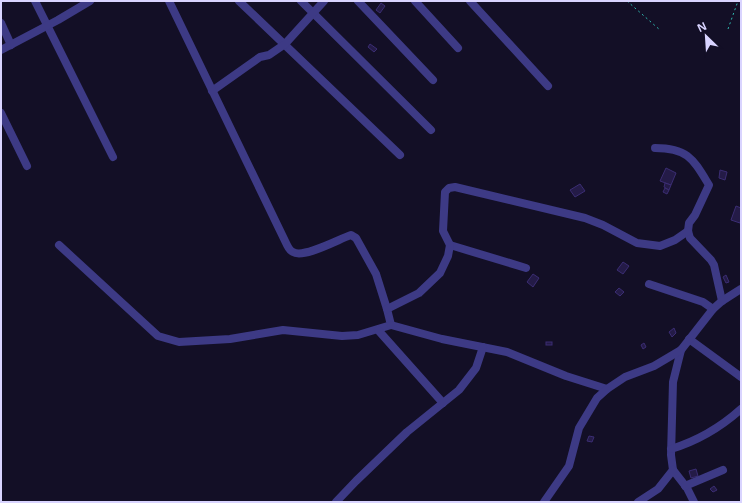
<svg xmlns="http://www.w3.org/2000/svg" width="742" height="503" font-family="'Open Sans',sans-serif">
<style>
.building{fill:#241b47;stroke:#3b2d73}
.lines{fill:none;stroke-linecap:round;stroke-linejoin:round}
.path{stroke:#2fb8b0;stroke-width:1;stroke-dasharray:2 3;stroke-linecap:butt}
.minor{stroke:#3d3a85;stroke-width:8}
</style>
<rect width="100%" height="100%" fill="#130f26"/>
<g class="building">
<polygon points="381,3 385,6 380,13 376,10"/>
<polygon points="370,44 377,49 374,52 368,47"/>
<polygon points="666,168 676,173 671,185 660,181"/>
<polygon points="720,170 727,172 725,180 719,178"/>
<polygon points="665,183 671,185 669,190 664,187"/>
<polygon points="580,184 585,191 575,197 570,190"/>
<polygon points="665,188 669,190 667,194 663,192"/>
<polygon points="736,206 741,208 741,219 740,223 731,220"/>
<polygon points="623,262 629,266 623,274 617,270"/>
<polygon points="533,274 539,278 533,287 527,282"/>
<polygon points="726,275 729,282 726,283 723,277"/>
<polygon points="619,288 624,292 620,296 615,292"/>
<polygon points="674,328 676,333 672,337 669,332"/>
<rect x="546" y="342" width="6" height="3"/>
<polygon points="644,343 646,347 643,349 641,345"/>
<polygon points="589,436 594,437 592,442 587,441"/>
<polygon points="696,469 698,476 691,478 689,471"/>
<polygon points="714,486 717,490 713,492 710,489"/>
</g>
<g class="lines">
<g class="path">
<polyline points="627,1 660,30"/>
<polyline points="728,29 738,1"/>
</g>
<g class="minor">
<polyline points="35,1 113,157"/>
<polyline points="239,1 400,155"/>
<polyline points="301,1 431,130"/>
<polyline points="358,1 433,80"/>
<polyline points="415,1 458,48"/>
<polyline points="470,1 548,86"/>
<polyline points="1,23 11,45"/>
<polyline points="1,50 58,20 90,1"/>
<polyline points="212,91 260,57 269,55 285,44 324,1"/>
<polyline points="1,113 27,166"/>
<path d="M655,148C688,148 693,159 709,185L695,215L689,223L688,231L690,238L711,260L714,265L722,301"/>
<path d="M59,245L158,336L179,342L230,339L283,330L342,336L358,335L391,325L387,309L376,274L356,238L351,235C339,239 303,259 293,252C290,251 288,247 287,245L169,1"/>
<polyline points="450,245 526,268"/>
<polyline points="649,284 703,302 713,309"/>
<polyline points="387,309 419,293 440,273 448,256 450,245 443,231 445,192 449,188 455,187 585,218 603,225 637,243 660,246 675,240 688,231"/>
<polyline points="391,325 442,339 507,352 566,376 607,389"/>
<polyline points="378,330 443,403"/>
<polyline points="689,339 741,377"/>
<polyline points="681,350 673,382 671,455 673,470 687,488 694,502"/>
<path d="M671,449C697,441 721,427 741,409"/>
<polyline points="685,486 723,470"/>
<polyline points="336,502 356,481 407,432 459,390 476,368 483,347"/>
<polyline points="544,502 569,466 579,428 597,398 607,389 625,377 654,366 681,350 713,309 722,301 741,289"/>
<polyline points="638,502 658,489 673,470"/>
</g>
</g>
<rect width="742" height="503" fill="none" stroke="#d9d4ff" stroke-width="4"/>
<g transform="translate(706 36) rotate(335)" stroke="#130f26" stroke-width="3" paint-order="stroke">
<path d="M0-3L7 15L0 10L-7 15Z" fill="#d9d4ff"/>
<text y="-6" font-size="11" font-weight="bold" text-anchor="middle" fill="#d9d4ff">N</text>
</g>
</svg>
